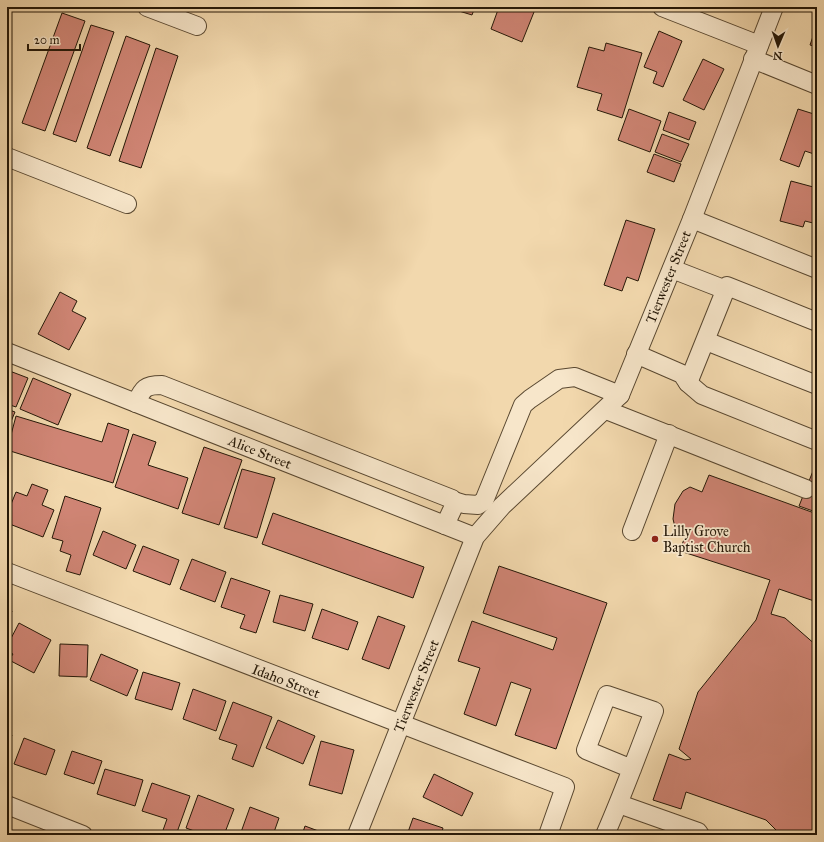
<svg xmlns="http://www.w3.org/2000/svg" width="824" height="842" font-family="'IM FELL Great Primer',serif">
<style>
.building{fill:#d08575;stroke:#241707}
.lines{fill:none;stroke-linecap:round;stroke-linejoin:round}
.minor-casing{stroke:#584730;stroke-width:20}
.minor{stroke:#f7e6ca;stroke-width:18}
.poi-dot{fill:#8f2418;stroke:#f7e6ca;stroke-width:1.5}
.labels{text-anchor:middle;stroke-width:3.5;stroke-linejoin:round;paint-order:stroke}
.street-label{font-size:14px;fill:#241707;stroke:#f7e6ca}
.poi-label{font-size:14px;fill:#241707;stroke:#f7e6ca;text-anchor:start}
</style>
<rect width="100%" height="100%" fill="#f2d8ad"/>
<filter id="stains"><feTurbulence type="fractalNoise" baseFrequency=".005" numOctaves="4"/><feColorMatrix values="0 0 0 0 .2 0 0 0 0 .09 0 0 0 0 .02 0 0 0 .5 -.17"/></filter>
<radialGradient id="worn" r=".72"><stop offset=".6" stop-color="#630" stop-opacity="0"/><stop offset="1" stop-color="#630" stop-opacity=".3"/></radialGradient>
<g class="building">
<polygon points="461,7 475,7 472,15 459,11"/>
<polygon points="499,7 536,7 522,42 491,29"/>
<polygon points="62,13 85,21 45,131 22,123"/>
<polygon points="91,25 114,32 76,142 53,134"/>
<polygon points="817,25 817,47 810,45"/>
<polygon points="659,31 682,41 663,87 653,83 657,72 644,67"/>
<polygon points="126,36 150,45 110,156 87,148"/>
<polygon points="606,43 642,53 622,118 597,110 602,94 577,87 589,47 604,51"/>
<polygon points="156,48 178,56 141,168 119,161"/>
<polygon points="703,59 724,69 704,110 683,100"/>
<polygon points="629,109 661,121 650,152 618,140"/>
<polygon points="798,109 817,115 817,155 805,151 799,167 780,160"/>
<polygon points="669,112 696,122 689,140 663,130"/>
<polygon points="662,134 689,144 681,162 655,152"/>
<polygon points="654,154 681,164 674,182 647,172"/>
<polygon points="791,181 817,188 817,224 805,221 803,227 780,221"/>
<polygon points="626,220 655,229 638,281 627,277 622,291 604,285"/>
<polygon points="60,292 77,301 72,311 86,318 69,350 38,334"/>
<polygon points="7,370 28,378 16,407 7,404"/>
<polygon points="33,378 71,394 58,425 20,409"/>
<polygon points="7,409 15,412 7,431"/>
<polygon points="16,416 102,442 108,423 129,430 113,483 7,450"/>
<polygon points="133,434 156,442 148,465 188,478 178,509 115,487"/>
<polygon points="204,447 242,460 219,525 182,513"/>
<polygon points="817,461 817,501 813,511 799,506"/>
<polygon points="242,469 275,478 257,538 224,528"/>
<polygon points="709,475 817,514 817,602 779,589 771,614 785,618 817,646 817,835 781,835 766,820 686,792 681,809 653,800 669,754 685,760 691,759 679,749 698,692 756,620 770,580 680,551 687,530 675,527 673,519 675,504 683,491 690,487 702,492"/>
<polygon points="32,484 48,490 42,505 54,510 43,537 7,523 7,514 16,492 27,496"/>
<polygon points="65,496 101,508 80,575 66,571 71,555 60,551 63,541 52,538"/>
<polygon points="273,513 424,567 413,598 262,544"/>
<polygon points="103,531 136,545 126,569 93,555"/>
<polygon points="143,546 179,560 170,585 133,571"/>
<polygon points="192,559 226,572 215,602 180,589"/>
<polygon points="499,566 607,603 556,749 515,735 531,689 511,682 496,726 464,714 480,668 458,661 472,621 553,650 557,638 483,613"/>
<polygon points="231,578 270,591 256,633 240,628 245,615 221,607"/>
<polygon points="280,595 313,604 305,631 273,622"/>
<polygon points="7,609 12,611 7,624"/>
<polygon points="322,609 358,622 348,650 312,638"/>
<polygon points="378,616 405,626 389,669 362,659"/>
<polygon points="19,623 51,640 34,673 9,660 13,654 7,651 7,646"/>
<polygon points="60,644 88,645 87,677 59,676"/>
<polygon points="101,654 138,670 127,696 90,680"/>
<polygon points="143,672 180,683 172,710 135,699"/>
<polygon points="193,689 226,701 216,731 183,719"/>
<polygon points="233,702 272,717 253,767 232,759 237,745 219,739"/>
<polygon points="278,720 315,736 303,764 266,748"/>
<polygon points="7,733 12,735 7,749"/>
<polygon points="24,738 55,750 46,775 14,764"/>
<polygon points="321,741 354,750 342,794 309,785"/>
<polygon points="72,751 102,761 94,784 64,774"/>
<polygon points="105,769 143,780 135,806 97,794"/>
<polygon points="434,774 473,793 462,816 423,797"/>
<polygon points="152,783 190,796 176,835 162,833 167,819 142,811"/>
<polygon points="198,795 234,809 224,835 205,835 186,828"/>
<polygon points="250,807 279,818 273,835 240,835"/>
<polygon points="413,818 443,828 441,835 407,835"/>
<polygon points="305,826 321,832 321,835 302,835"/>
</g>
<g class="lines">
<defs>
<g id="minor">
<polyline points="147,7 197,26"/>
<polyline points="662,7 759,45"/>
<polyline points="753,59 817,85"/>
<polyline points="7,157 127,204"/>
<polyline points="692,219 817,269"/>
<polyline points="672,269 726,290"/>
<polyline points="706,341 817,385"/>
<polyline points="7,352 475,537"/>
<polyline points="636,354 682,374 688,383 702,395 817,441"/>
<polyline points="688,383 727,286 817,322"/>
<path d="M136,403C143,388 145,385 162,385L452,499L454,501L453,508L445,525"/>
<polyline points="606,410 806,489"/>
<polyline points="454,501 464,504 478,505 484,501 523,405 530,399 559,379 575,377 620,395"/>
<polyline points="632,531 669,434"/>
<polyline points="7,572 565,787 548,835"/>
<polyline points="619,804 698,832 700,835"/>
<polyline points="7,805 83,835"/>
<polyline points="357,835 475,537 502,506 620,395 692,219 774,7"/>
<path d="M605,835C623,794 638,753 654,711L607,695L586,750L632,769"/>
</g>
</defs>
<use href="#minor" class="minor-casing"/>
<use href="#minor" class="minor"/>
</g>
<circle class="poi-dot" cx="655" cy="539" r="4"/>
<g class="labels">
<g class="street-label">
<text transform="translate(668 277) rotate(-68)" y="5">Tierwester Street</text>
<text transform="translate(260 452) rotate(22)" y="5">Alice Street</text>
<text transform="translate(286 681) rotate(21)" y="5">Idaho Street</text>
<text transform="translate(416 686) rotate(-68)" y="5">Tierwester Street</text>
</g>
<g class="poi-label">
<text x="663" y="536">Lilly Grove<tspan x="663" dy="16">Baptist Church</tspan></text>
</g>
</g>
<rect width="824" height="842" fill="none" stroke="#f2d8ad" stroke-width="24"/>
<rect x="8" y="8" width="808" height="826" fill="none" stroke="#241707" stroke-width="2"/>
<rect x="12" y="12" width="800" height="818" fill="none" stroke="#241707"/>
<g transform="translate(778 46) rotate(182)" stroke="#f7e6ca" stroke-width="3" paint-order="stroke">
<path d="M0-3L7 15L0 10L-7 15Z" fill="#241707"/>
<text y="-6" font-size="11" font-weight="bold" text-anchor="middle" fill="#241707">N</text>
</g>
<path d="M28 44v6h52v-6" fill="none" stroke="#241707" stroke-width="2"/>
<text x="34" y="44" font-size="12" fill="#241707" stroke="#f7e6ca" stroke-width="3" paint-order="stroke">20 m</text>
<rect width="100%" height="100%" filter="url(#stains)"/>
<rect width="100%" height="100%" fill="url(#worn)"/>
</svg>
